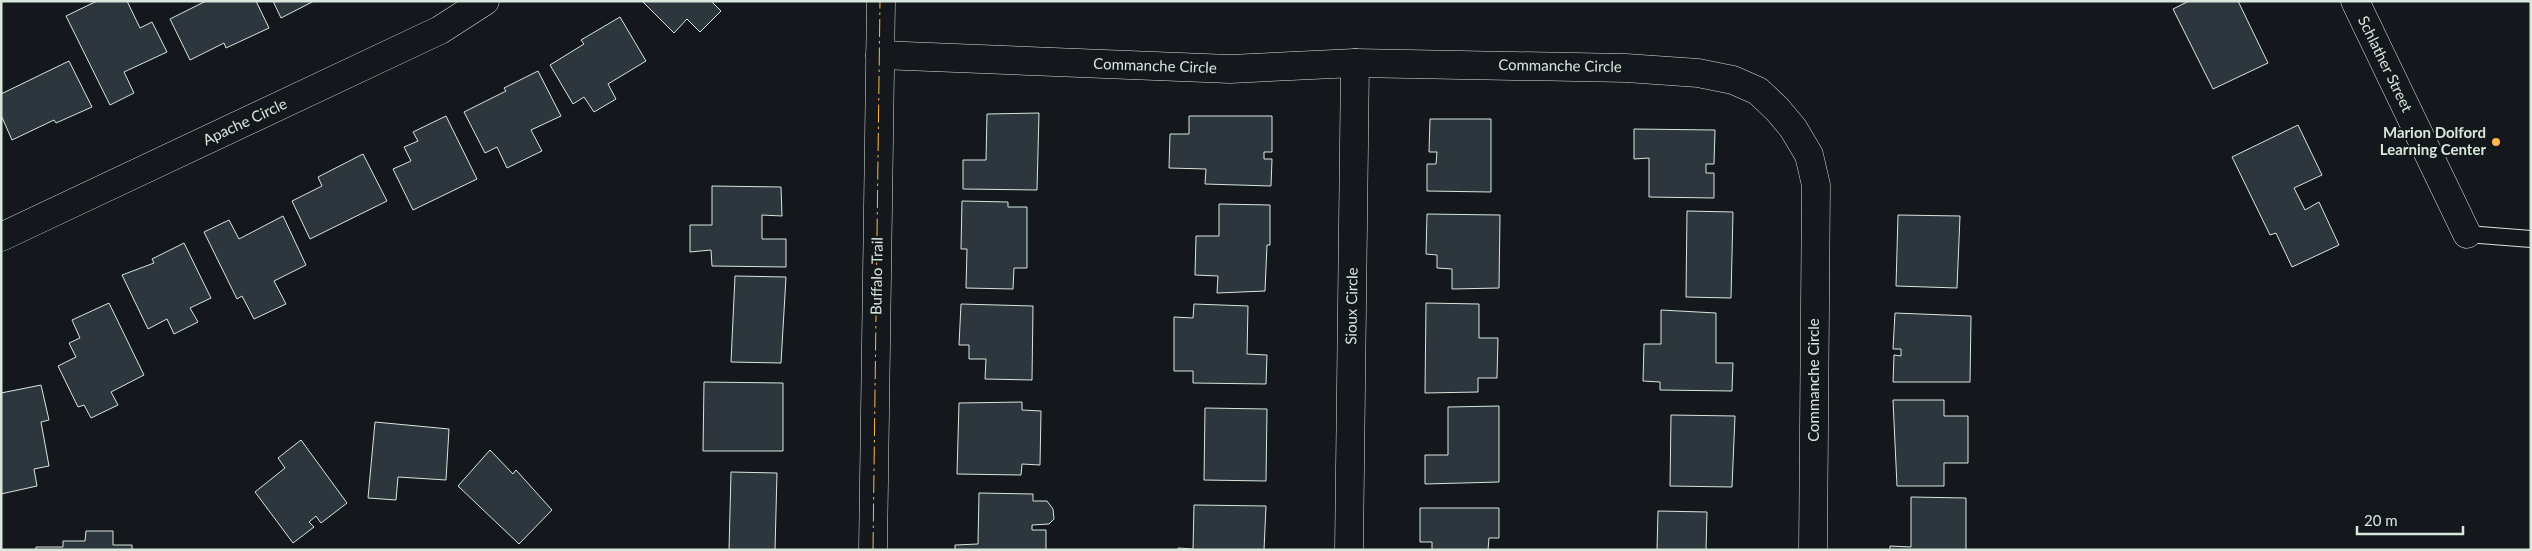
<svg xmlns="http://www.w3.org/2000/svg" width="2532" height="551" font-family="Lato,sans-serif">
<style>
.building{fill:#2c363c;stroke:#d8e6dc}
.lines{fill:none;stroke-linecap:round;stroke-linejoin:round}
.service-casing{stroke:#d8e6dc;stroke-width:18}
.minor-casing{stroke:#d8e6dc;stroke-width:29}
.service{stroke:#14181c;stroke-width:16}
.minor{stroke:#14181c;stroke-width:28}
.power{stroke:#ffb74d;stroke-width:1;stroke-dasharray:18 4 2.5 4;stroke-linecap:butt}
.poi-dot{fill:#ffb74d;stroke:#14181c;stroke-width:2}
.labels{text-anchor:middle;stroke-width:4;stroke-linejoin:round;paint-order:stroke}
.street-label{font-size:15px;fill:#d8e6dc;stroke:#14181c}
.poi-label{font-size:15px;font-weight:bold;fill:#d8e6dc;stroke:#14181c;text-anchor:end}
</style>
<rect width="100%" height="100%" fill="#14181c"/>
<g class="building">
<polygon points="97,1 127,1 140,28 152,22 167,52 124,72 134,93 110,105 66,16"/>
<polygon points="206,1 256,1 269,28 226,48 224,43 190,60 170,19"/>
<polygon points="273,1 314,1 281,18"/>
<polygon points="642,1 711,1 721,11 700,32 687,19 674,33"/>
<polygon points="2189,1 2238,1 2268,63 2213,89 2173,9"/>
<polygon points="620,17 646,61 608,84 616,99 594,112 584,97 573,104 550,65 584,44 581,40"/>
<polygon points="69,61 92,107 56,123 54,120 12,140 1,115 1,94"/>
<polygon points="538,71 561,116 531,130 542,151 507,168 497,147 485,153 464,112 506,91 504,88"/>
<polygon points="1039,113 1037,190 963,189 963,160 986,160 987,114"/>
<polygon points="446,116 477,179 413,210 393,169 411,161 404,147 418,141 413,132"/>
<polygon points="1189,116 1272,116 1272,152 1264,152 1264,159 1272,159 1271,186 1205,184 1206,169 1169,168 1170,134 1189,134"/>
<polygon points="1430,119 1491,119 1491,192 1427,191 1427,164 1436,164 1437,152 1429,152"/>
<polygon points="2298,125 2322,175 2294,188 2305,210 2319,202 2339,245 2292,267 2276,233 2270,235 2232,157"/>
<polygon points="1634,129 1715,130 1714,164 1706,164 1706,173 1714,173 1714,198 1649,197 1649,158 1634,159"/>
<polygon points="363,154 387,201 310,239 292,201 322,186 318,177"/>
<polygon points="712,186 781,187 782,216 762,215 762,239 786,239 786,267 712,266 711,250 690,252 690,225 712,225"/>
<polygon points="962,201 1008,202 1008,207 1027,207 1027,268 1014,268 1013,289 966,288 967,249 961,249"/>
<polygon points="1219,204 1270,205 1270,245 1267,245 1265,291 1217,293 1218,276 1195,275 1196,236 1219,236"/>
<polygon points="1687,211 1733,212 1731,298 1686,297"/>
<polygon points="1427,214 1500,215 1499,288 1452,289 1452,269 1437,268 1437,255 1426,254"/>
<polygon points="1898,215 1960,216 1957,288 1896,286"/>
<polygon points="283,216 306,265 274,281 286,304 254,319 242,296 237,299 204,232 229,220 239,239"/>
<polygon points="184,243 211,298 190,308 198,322 174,334 167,319 148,329 122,275 154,263 152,259"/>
<polygon points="735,276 786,277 781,363 731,362"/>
<polygon points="109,303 144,375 111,392 118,405 91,418 84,405 78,407 58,366 76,357 69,343 80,338 72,320"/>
<polygon points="1426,303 1479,304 1479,338 1498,338 1497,378 1478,378 1478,392 1425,393"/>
<polygon points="961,304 1033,306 1032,380 985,379 986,359 969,359 969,345 959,345"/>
<polygon points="1194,304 1248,306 1247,354 1267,355 1266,384 1193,383 1193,371 1174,371 1174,317 1193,318"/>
<polygon points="1661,310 1716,313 1716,363 1733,363 1732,391 1660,390 1660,382 1643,381 1644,344 1661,344"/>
<polygon points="1895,313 1971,316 1970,382 1893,382 1894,355 1901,356 1901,349 1893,349"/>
<polygon points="704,382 783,383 783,451 703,451"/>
<polygon points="41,385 49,420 41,422 49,466 34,469 37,486 1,494 1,393"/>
<polygon points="1893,400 1944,400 1944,416 1968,416 1968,463 1944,463 1944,486 1897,486"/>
<polygon points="1022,402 1022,410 1041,411 1040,465 1022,464 1021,475 957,474 959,403"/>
<polygon points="1499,406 1499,482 1425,484 1425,455 1448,455 1448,407"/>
<polygon points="1205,408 1267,409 1266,481 1204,480"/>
<polygon points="1671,415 1735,416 1732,487 1670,486"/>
<polygon points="375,422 449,429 446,480 398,477 396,500 368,498"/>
<polygon points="301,440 347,503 321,523 316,516 309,522 314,527 293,543 255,492 285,468 278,458"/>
<polygon points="490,450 513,474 516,470 552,510 519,544 458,486"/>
<polygon points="731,472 777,473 775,550 729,550"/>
<polygon points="979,493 1033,494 1033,501 1047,501 1053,509 1054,519 1049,524 1032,525 1032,530 1046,530 1046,550 955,550 955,545 978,544"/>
<polygon points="1911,497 1966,498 1966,550 1890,550 1890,546 1911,547"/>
<polygon points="1194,505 1266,506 1264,550 1178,550 1178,548 1193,549"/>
<polygon points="1420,508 1499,508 1499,538 1489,538 1488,550 1432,550 1432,542 1420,542"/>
<polygon points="1658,511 1707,512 1706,550 1657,550"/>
<polygon points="86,531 113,531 113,545 132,545 132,550 36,550 36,547 63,547 63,541 85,541"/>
</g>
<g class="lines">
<defs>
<polyline id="service" points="2467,234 2531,239"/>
<g id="minor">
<polyline points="2355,1 2467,234"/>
<polyline points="880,55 1230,69 1355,63 1626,68 1698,73 1733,80 1758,91 1777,109 1793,128 1809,155 1816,185 1813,550"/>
<polyline points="1,237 440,30 485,1"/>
<polyline points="873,550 881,1"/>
<polyline points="1349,550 1355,63"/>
</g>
</defs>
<use href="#service" class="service-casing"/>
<use href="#minor" class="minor-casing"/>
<use href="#service" class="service"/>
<use href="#minor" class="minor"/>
<polyline class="power" points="873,550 880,1"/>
</g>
<circle class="poi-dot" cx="2496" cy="142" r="5"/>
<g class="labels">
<g class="street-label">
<text transform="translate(2385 64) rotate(64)" y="5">Schlather Street</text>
<text transform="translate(1155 66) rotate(2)" y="5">Commanche Circle</text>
<text transform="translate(1560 66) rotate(1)" y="5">Commanche Circle</text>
<text transform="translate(245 122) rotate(-25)" y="5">Apache Circle</text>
<text transform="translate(877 276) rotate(-89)" y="5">Buffalo Trail</text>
<text transform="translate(1352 306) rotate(-89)" y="5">Sioux Circle</text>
<text transform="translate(1814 380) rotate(-90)" y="5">Commanche Circle</text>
</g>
<g class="poi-label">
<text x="2486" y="138">Marion Dolford<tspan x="2486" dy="17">Learning Center</tspan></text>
</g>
</g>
<rect width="2532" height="551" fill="none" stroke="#d8e6dc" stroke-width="5"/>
<path d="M2357 526v8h106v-8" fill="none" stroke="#d8e6dc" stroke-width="2.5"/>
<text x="2364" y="526" font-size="15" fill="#d8e6dc" stroke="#14181c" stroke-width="4" paint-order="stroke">20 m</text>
</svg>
